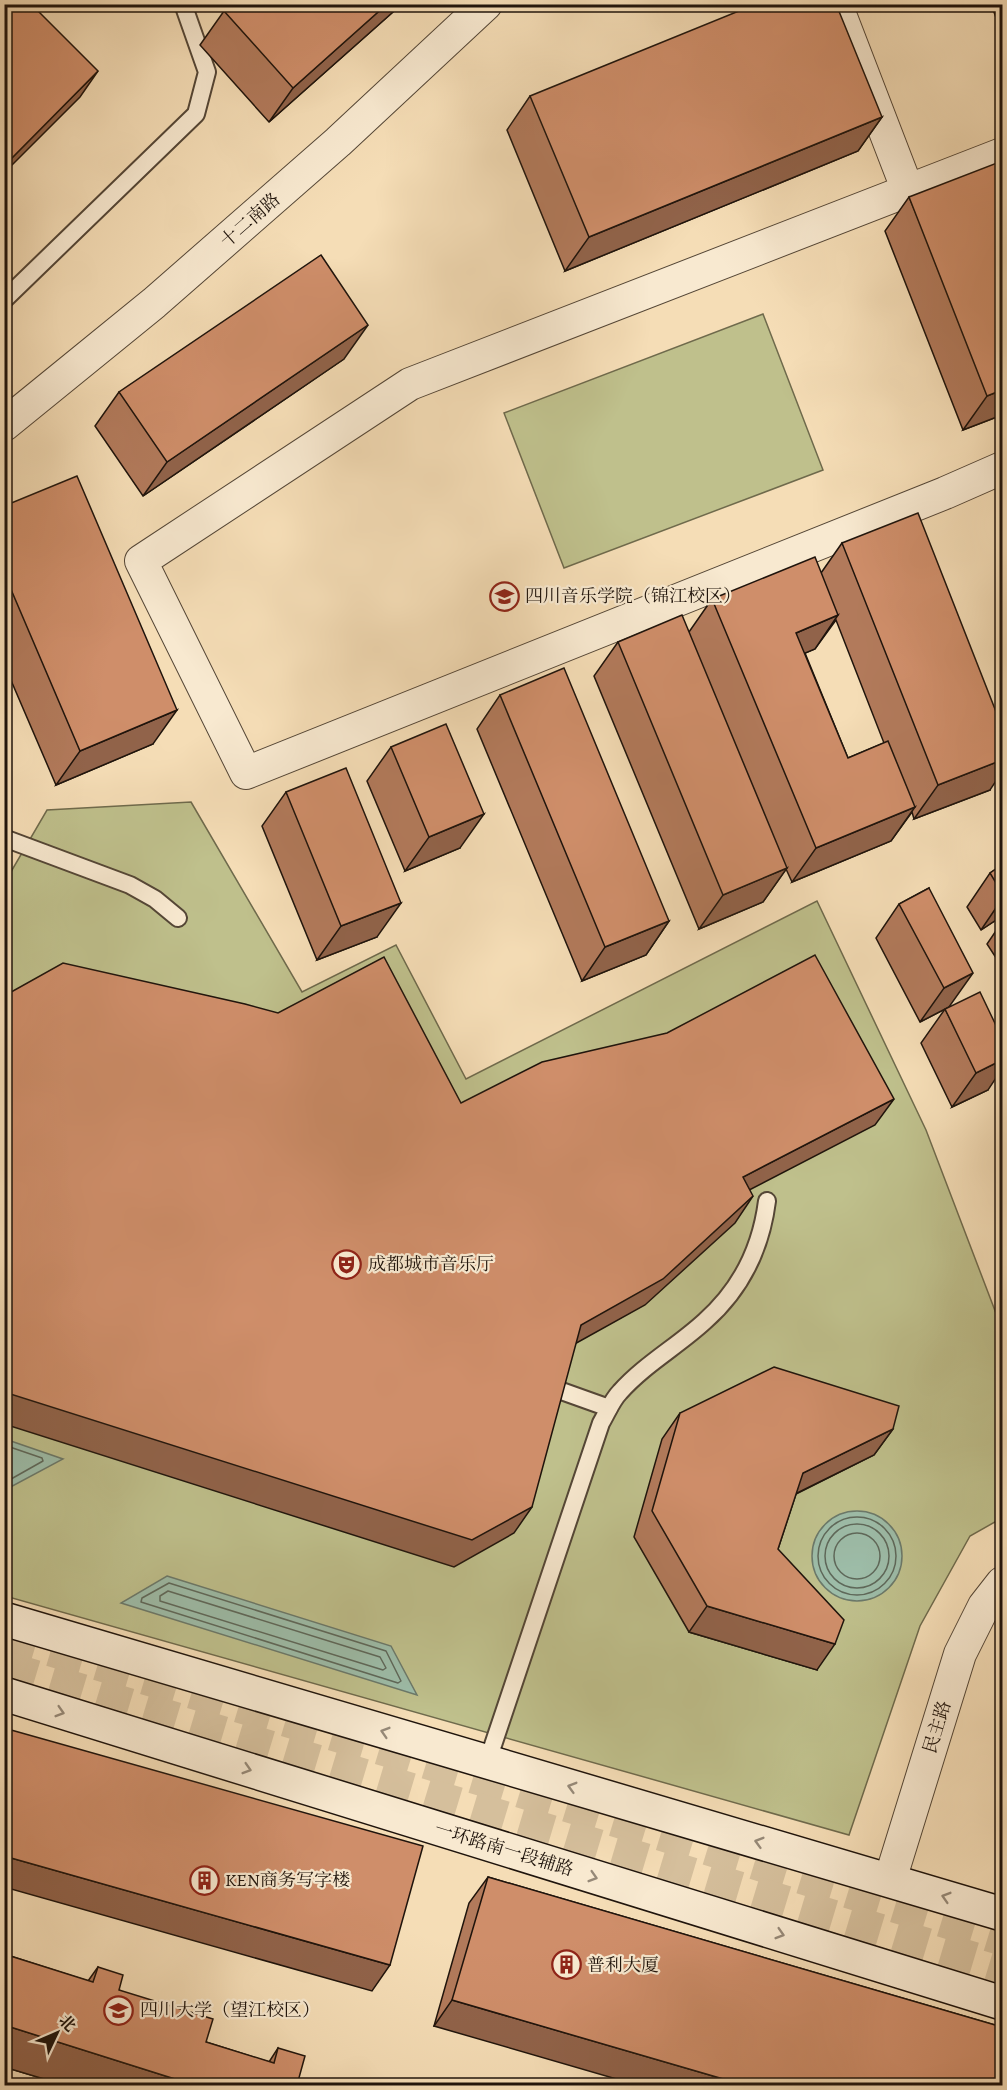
<svg xmlns="http://www.w3.org/2000/svg" width="1007" height="2090" font-family="Alegreya,'Noto Serif SC',serif">
<style>
.green{fill:#bfc08c;stroke:#6f6a4c;stroke-width:1.5}
.water{fill:#9dbda9;stroke:#6b796a;stroke-width:1.5}
.lines{fill:none;stroke-linecap:round;stroke-linejoin:round}
.shore{stroke:#5e685a;stroke-width:1.5}
.primary-tunnel{stroke:#d5bf9c;stroke-width:33;stroke-dasharray:33 16;stroke-linecap:butt}
.service-casing{stroke:#544636;stroke-width:20}
.minor-casing{stroke:#544636;stroke-width:34}
.secondary-casing{stroke:#1f140c;stroke-width:36}
.service{stroke:#f8e9d0;stroke-width:16}
.minor{stroke:#f8e9d0;stroke-width:32}
.secondary{stroke:#f8e9d0;stroke-width:33}
.wall{fill:#b27a5b;stroke:#1f140c;stroke-width:1.5;fill-rule:evenodd}
.shaded-wall{fill:#91634a;stroke:#1f140c;stroke-width:1.5}
.building{fill:#cf8e6a;stroke:#1f140c;stroke-width:1.5}
.oneway{stroke:#968978}
.labels{text-anchor:middle;stroke-width:4.5;stroke-linejoin:round;paint-order:stroke}
.street-label{font-size:18px;fill:#1f140c;stroke:#f8e9d0}
.poi-label{font-size:18px;fill:#1f140c;stroke:#f8e9d0;text-anchor:start}
</style>
<rect width="100%" height="100%" fill="#f5ddb6"/>
<filter id="stains"><feTurbulence type="fractalNoise" baseFrequency=".00333" numOctaves="4"/><feColorMatrix values="0 0 0 0 .2 0 0 0 0 .09 0 0 0 0 .02 0 0 0 .5 -.17"/></filter>
<radialGradient id="worn" r=".72"><stop offset=".6" stop-color="#630" stop-opacity="0"/><stop offset="1" stop-color="#630" stop-opacity=".3"/></radialGradient>
<g class="green">
<polygon points="763,314 823,470 564,568 504,413"/>
<polygon points="191,802 302,992 396,945 466,1079 817,901 926,1130 1002,1329 1002,1518 970,1536 920,1626 849,1835 5,1596 5,882 47,810"/>
</g>
<g class="water">
<polygon points="5,1439 63,1459 5,1490"/>
<circle cx="857" cy="1556" r="45"/>
<polygon points="167,1576 391,1646 417,1695 121,1603"/>
</g>
<g class="lines">
<g class="shore">
<polyline points="4,1445 42,1458 43,1461 4,1483"/>
<circle cx="857" cy="1556" r="39"/>
<circle cx="857" cy="1556" r="32"/>
<circle cx="857" cy="1556" r="23"/>
<polygon points="169,1583 386,1651 401,1681 398,1683 141,1602 142,1598"/>
<polygon points="168,1591 380,1657 386,1668 383,1670 160,1601 160,1596"/>
</g>
<g class="primary-tunnel">
<polyline points="4,1636 389,1751 1002,1939"/>
<polyline points="4,1667 1002,1967"/>
</g>
<defs>
<g id="service">
<polyline points="4,300 196,114 207,72 183,4"/>
<polyline points="4,838 130,885 155,899 178,918"/>
<polyline points="553,1388 609,1408"/>
<path d="M487,1763L601,1423C607,1413 612,1400 620,1392C645,1364 678,1346 705,1321C741,1289 761,1248 767,1201"/>
</g>
<g id="minor">
<polyline points="836,4 908,191"/>
<polyline points="1002,154 410,384 141,561 246,773 945,493 1002,468"/>
<polyline points="4,425 154,303 338,142 486,4"/>
<polyline points="890,1880 960,1654 984,1606 1002,1583"/>
</g>
<g id="secondary">
<polyline points="4,1619 1002,1914"/>
<polyline points="4,1694 1002,2003"/>
</g>
</defs>
<use href="#service" class="service-casing"/>
<use href="#minor" class="minor-casing"/>
<use href="#secondary" class="secondary-casing"/>
<use href="#service" class="service"/>
<use href="#minor" class="minor"/>
<use href="#secondary" class="secondary"/>
</g>
<g class="wall">
<polygon points="402,4 269,122 200,45 224,11"/>
<polygon points="991,4 1002,4 1002,34"/>
<polygon points="530,96 882,117 858,151 565,271 507,130"/>
<polygon points="909,197 1002,415 963,430 885,231"/>
<polygon points="344,359 143,496 95,426 119,392"/>
<polygon points="4,506 153,744 56,785 4,664"/>
<path d="M842,543L990,790L914,819L912,812L891,841L792,882L786,869L763,902L699,929L594,676L618,642L689,632L712,599L821,573ZM836,620L884,743L848,758L805,653L815,649Z"/>
<polygon points="500,695 669,921 646,955 582,981 477,729"/>
<polygon points="391,747 460,848 405,871 367,781"/>
<polygon points="286,792 377,937 317,960 262,826"/>
<polygon points="1002,865 1002,916 981,930 967,907 990,873"/>
<polygon points="929,888 949,1007 920,1022 876,938 899,904"/>
<polygon points="1002,922 1002,967 987,944"/>
<polygon points="945,1009 988,1090 952,1107 921,1043"/>
<polygon points="680,1413 893,1429 874,1455 796,1494 778,1549 817,1670 689,1632 634,1537 662,1439"/>
<polygon points="488,1877 1002,2027 434,2026 469,1903"/>
<polygon points="4,1954 88,1981 98,1967 119,1990 206,2042 269,2062 278,2048 297,2085 64,2085 4,2067"/>
</g>
<g class="shaded-wall">
<polygon points="387,4 402,4 269,122 293,88"/>
<polygon points="98,71 80,97 4,173 4,166"/>
<polygon points="882,117 858,151 565,271 589,237"/>
<polygon points="368,325 344,359 143,496 167,462"/>
<polygon points="1002,390 1002,415 963,430 987,396"/>
<polygon points="838,615 815,649 772,667 796,633"/>
<polygon points="177,710 153,744 56,785 80,751"/>
<polygon points="1002,760 1002,772 990,790 914,819 938,785"/>
<polygon points="915,807 891,841 792,882 816,848"/>
<polygon points="484,814 460,848 405,871 429,837"/>
<polygon points="787,868 763,902 699,929 723,895"/>
<polygon points="1002,899 1002,916 981,930"/>
<polygon points="401,903 377,937 317,960 341,926"/>
<polygon points="669,921 646,955 582,981 605,947"/>
<polygon points="973,973 949,1007 920,1022 944,988"/>
<polygon points="1002,1060 1002,1069 988,1090 952,1107 976,1073"/>
<polygon points="894,1099 875,1125 724,1203 743,1177"/>
<polygon points="753,1196 735,1223 645,1305 562,1351 581,1325"/>
<polygon points="4,1392 532,1507 514,1533 454,1567 4,1424"/>
<polygon points="893,1429 874,1455 785,1499 803,1473"/>
<polygon points="707,1606 835,1644 817,1670 689,1632"/>
<polygon points="4,1856 390,1965 372,1991 4,1887"/>
<polygon points="452,2000 744,2085 637,2085 434,2026"/>
<polygon points="4,2025 194,2085 64,2085 4,2067"/>
</g>
<g class="building">
<polygon points="4,4 31,4 98,71 4,166"/>
<polygon points="231,4 387,4 293,88 224,11"/>
<polygon points="756,4 836,4 882,117 589,237 530,96"/>
<polygon points="1002,161 1002,390 987,396 909,197"/>
<polygon points="321,255 368,325 167,462 119,392"/>
<polygon points="77,476 177,710 80,751 4,573 4,506"/>
<polygon points="918,513 1002,727 1002,760 938,785 842,543"/>
<polygon points="815,557 838,615 796,633 848,758 888,741 915,807 816,848 712,599"/>
<polygon points="682,615 787,868 723,895 618,642"/>
<polygon points="564,668 669,921 605,947 500,695"/>
<polygon points="446,724 484,814 429,837 391,747"/>
<polygon points="346,768 401,903 341,926 286,792"/>
<polygon points="1002,865 1002,893 990,873"/>
<polygon points="929,888 973,973 944,988 899,904"/>
<polygon points="815,955 894,1099 743,1177 753,1196 663,1279 581,1325 532,1507 472,1540 4,1392 4,996 63,963 245,1004 278,1013 384,957 461,1103 542,1062 667,1033"/>
<polygon points="980,992 1002,1038 1002,1060 976,1073 945,1009"/>
<polygon points="774,1367 899,1406 893,1429 803,1473 778,1549 844,1620 835,1644 707,1606 652,1511 680,1413"/>
<polygon points="4,1728 423,1846 390,1965 4,1856"/>
<polygon points="488,1877 1002,2027 1002,2085 744,2085 452,2000"/>
<polygon points="4,1954 93,1982 98,1967 123,1975 119,1990 213,2019 206,2042 274,2063 278,2048 305,2056 297,2085 194,2085 4,2025"/>
</g>
<defs><path id="oneway-chevron" d="M-2-3.5L2.5 0L-2 3.5" fill="none" stroke-width="1.6" stroke-linecap="round" stroke-linejoin="round" transform="scale(1.5)"/></defs>
<g class="oneway">
<use href="#oneway-chevron" transform="translate(60 1712) rotate(17)"/>
<use href="#oneway-chevron" transform="translate(385 1732) rotate(-163)"/>
<use href="#oneway-chevron" transform="translate(247 1769) rotate(17)"/>
<use href="#oneway-chevron" transform="translate(572 1787) rotate(-164)"/>
<use href="#oneway-chevron" transform="translate(759 1842) rotate(-164)"/>
<use href="#oneway-chevron" transform="translate(593 1877) rotate(17)"/>
<use href="#oneway-chevron" transform="translate(946 1897) rotate(-163)"/>
<use href="#oneway-chevron" transform="translate(780 1934) rotate(17)"/>
</g>
<defs>
<symbol id="university-ring" viewBox="-11 -11 22 22"><circle r="9.5" fill="#f8e9d0" stroke="#8f2418" stroke-width="1.5"/><path d="M0-5L7-2L0 1L-7-2ZM-4 1L0 2.5L4 1V4Q0 6-4 4Z" fill="#8f2418"/></symbol>
<symbol id="theatre-ring" viewBox="-11 -11 22 22"><circle r="9.5" fill="#f8e9d0" stroke="#8f2418" stroke-width="1.5"/><path d="M-5-5.5Q0-4 5-5.5V0Q5 5 0 6Q-5 5-5 0ZM-3.3-2.5H-1v1.5H-3.3ZM1-2.5H3.3v1.5H1ZM-2.8 1Q0 5.5 2.8 1Z" fill="#8f2418"/></symbol>
<symbol id="building-ring" viewBox="-11 -11 22 22"><circle r="9.5" fill="#f8e9d0" stroke="#8f2418" stroke-width="1.5"/><path d="M-4-6H4V6H1V3H-1V6H-4ZM-2.5-4.3h1.7v1.8h-1.7ZM.8-4.3h1.7v1.8H.8ZM-2.5-1h1.7V.8h-1.7ZM.8-1h1.7V.8H.8Z" fill="#8f2418"/></symbol>
</defs>
<g fill-rule="evenodd">
<use href="#university-ring" x="488" y="580" width="33" height="33"/>
<use href="#theatre-ring" x="330" y="1248" width="33" height="33"/>
<use href="#building-ring" x="188" y="1864" width="33" height="33"/>
<use href="#building-ring" x="550" y="1948" width="33" height="33"/>
<use href="#university-ring" x="102" y="1994" width="33" height="33"/>
</g>
<g class="labels">
<g class="street-label">
<text transform="translate(250 220) rotate(-41)" y="6">十二南路</text>
<text transform="translate(937 1727) rotate(-73)" y="6">民主路</text>
<text transform="translate(504 1849) rotate(17)" y="6">一环路南一段辅路</text>
</g>
<g class="poi-label">
<text x="525" y="602">四川音乐学院（锦江校区）</text>
<text x="368" y="1270">成都城市音乐厅</text>
<text x="225" y="1886">KEN商务写字楼</text>
<text x="587" y="1971">普利大厦</text>
<text x="140" y="2016">四川大学（望江校区）</text>
</g>
</g>
<rect width="1007" height="2090" fill="none" stroke="#f5ddb6" stroke-width="24"/>
<rect x="6" y="6" width="995" height="2078" fill="none" stroke="#1f140c" stroke-width="3"/>
<rect x="12" y="12" width="983" height="2066" fill="none" stroke="#1f140c" stroke-width="1.5"/>
<g transform="translate(57 2033) rotate(46)" stroke="#f8e9d0" stroke-width="4.5" paint-order="stroke">
<path d="M0-4.5L10 22L0 15L-10 22Z" fill="#1f140c"/>
<text y="-9" font-size="16" font-weight="bold" text-anchor="middle" fill="#1f140c">北</text>
</g>
<rect width="100%" height="100%" filter="url(#stains)"/>
<rect width="100%" height="100%" fill="url(#worn)"/>
</svg>
